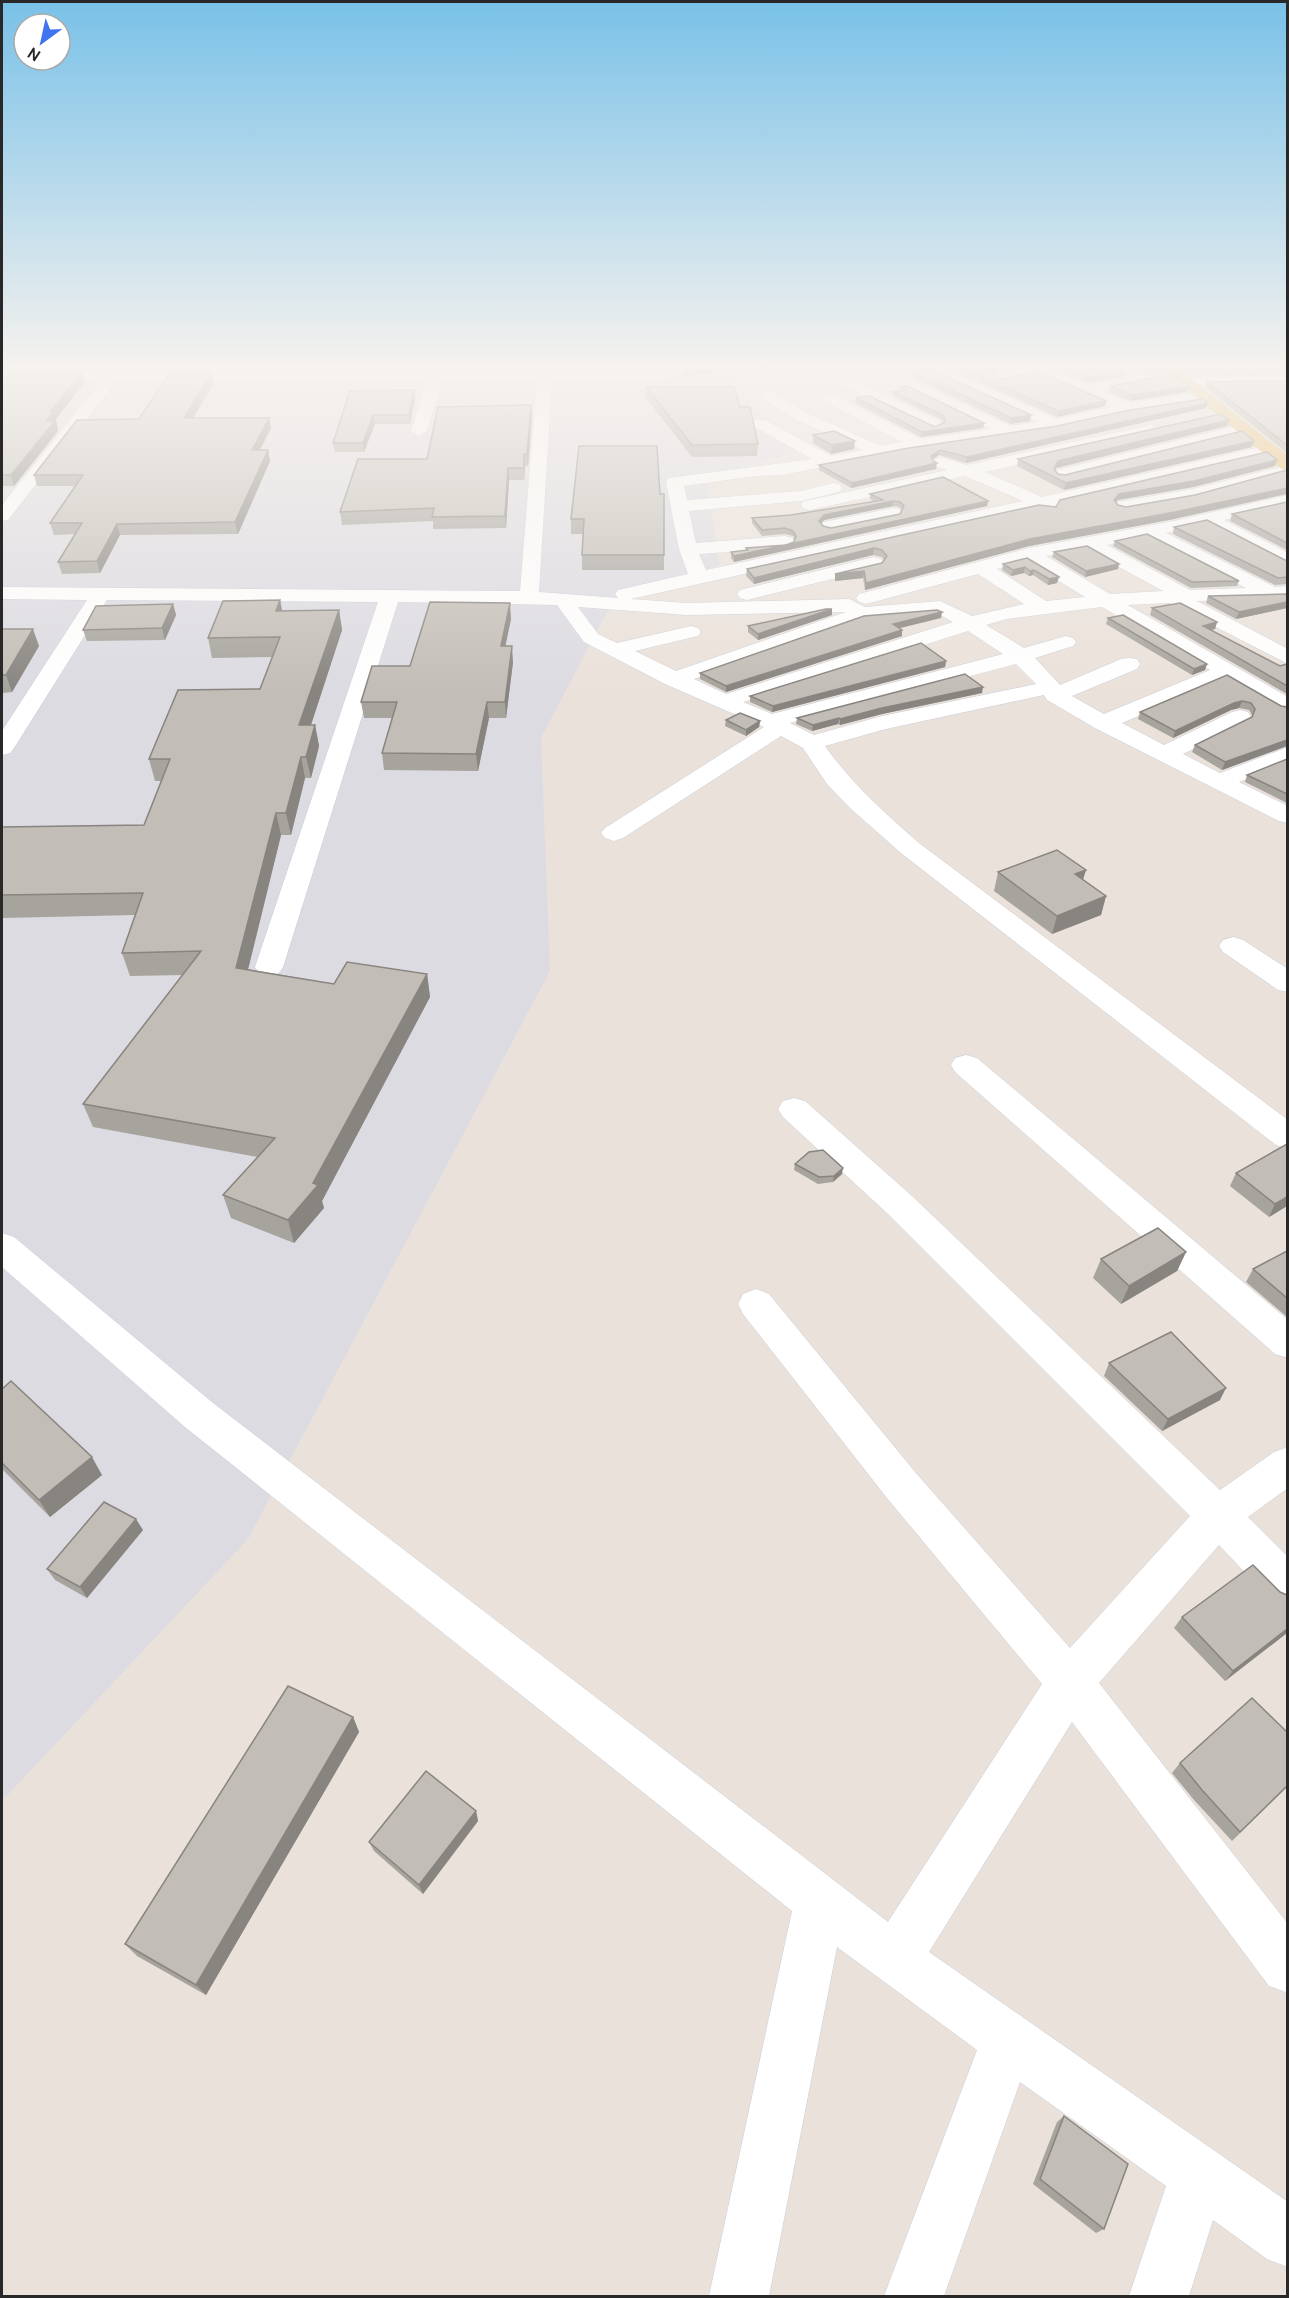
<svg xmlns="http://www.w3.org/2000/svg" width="1289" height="2298" font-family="Cabin,sans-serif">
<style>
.industrial{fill:#dcdbe2}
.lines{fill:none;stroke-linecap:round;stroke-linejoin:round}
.minor-casing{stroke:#c9ced9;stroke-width:1}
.major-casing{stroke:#c3c3c3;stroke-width:1}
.minor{fill:#fff;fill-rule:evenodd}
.major{fill:#e9ba61;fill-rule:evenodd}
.wall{fill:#a7a39d;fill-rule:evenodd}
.shaded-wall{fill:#88847f}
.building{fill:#c2bdb6;stroke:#88847f;stroke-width:1.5;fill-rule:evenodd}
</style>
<rect width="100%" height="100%" fill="#eae1da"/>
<polygon class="industrial" points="2,373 727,378 802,449 707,479 719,565 614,599 541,738 550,971 248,1539 2,1801"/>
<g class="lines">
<defs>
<g id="minor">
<path d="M664,370H685L683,373L660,380H552L539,592L618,598L615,594L618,590L688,574L679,549L666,482L669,478L812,459L753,426L751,423L753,420H765L831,456L862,450L797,420L763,398L760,395L763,392L768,390L809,414L881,446L902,442L824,401L821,398L824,395H834L921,439L991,429L904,387L902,381L888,370C899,370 913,369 916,382L1010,426L1038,422L931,373L929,370H948L1057,419L1112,407L1039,375L999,382L992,378L994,375L1019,370H1052L1087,385L1130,377L1120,370C1132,370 1143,369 1151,379L1149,382L1102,391L1130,403L1204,392L1212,397L1204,402L1128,413L1055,429L908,451L782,475L756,476L684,486L687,500L801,491L833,483L839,484L842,488L839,492L801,501L689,511L696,543L785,536L792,538L794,542L792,546L785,548L699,554L706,570L1023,501L965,476L810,510L804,509L801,505L804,501L810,500L947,470L934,466L932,462L940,457L967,465L1151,425L1159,430L1151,435L985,472L1042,497L1270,445L1276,447L1278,450L1276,453L1055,505L1057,507L1054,511L1048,512L1038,509L631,599L687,603L849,599L865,607L940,601L972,616L1024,604L978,574L866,604L859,602L856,598L859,594L1029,548L1174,521L1288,495V505L1224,520L1288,553V567L1205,524L1166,533L1275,587L1288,586V598L1197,601L1288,649V664L1169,603L1128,605L1288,697V713L1280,711L1225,679L1122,723L1164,745L1232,712L1240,710L1248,712L1251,717L1248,722L1183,754L1220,773L1288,747V763L1239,782L1288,806V823L1279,821L1095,728L1047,700L1044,695L886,729L825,746C852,784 884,812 919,843L1288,1120V1149L1276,1145L901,853L850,808L827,784L803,748L781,736L623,838L614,841L605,838L601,833L605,828L764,727L665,684L584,642L557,605L398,602L283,967L279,973L269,976L259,973L255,967L378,602L107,600L14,748L10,753L2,755V731L87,600L2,599V587L520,591L537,380H442L427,431L419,436L411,431L427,380H117L8,520L2,521V505L102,380H2V372ZM1146,537L1246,588L1190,590L1107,545ZM1086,549L1163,591L1110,594L1046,556ZM1026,561L1085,597L1046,601L997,569ZM578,607L687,615L846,612L676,671L635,651L698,636L701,632L698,628L691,626L617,643L598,634ZM1102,607L1210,670L1104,714L1072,696L1137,669L1140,664L1137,659L1129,658L1121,659L1060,685L1035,658L1073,646L1076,642L1073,638L1066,636L1024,648L986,625L1007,619ZM937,613L953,622L726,694L694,679L863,619ZM968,631L1003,654L772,714L743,702ZM1016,664L1036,684L882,716L814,735L790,723Z"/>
<polygon points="801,370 819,370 829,376 847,377 941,422 943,425 935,430 929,428 839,384 821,383"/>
<polygon points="1288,376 1288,384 1187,385 1180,381 1187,377"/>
<polygon points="1245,424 1251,426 1253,429 1251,432 1063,479 1057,478 1055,474 1057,470"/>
<polygon points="1288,465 1288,475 1193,499 1124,511 1118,510 1115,506 1118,502 1124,501 1193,489"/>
<polygon points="893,508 899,509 902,513 899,517 830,531 824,530 821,526 824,522"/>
<polygon points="874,557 881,559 884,563 881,567 747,600 740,598 737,594 740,590"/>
<polygon points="1233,937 1243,940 1288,969 1288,992 1278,990 1223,952 1219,946 1223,940"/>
<polygon points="966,1055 977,1058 1288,1320 1288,1358 1275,1354 955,1072 951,1065 955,1058"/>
<polygon points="794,1098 805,1101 912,1196 1220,1490 1274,1452 1288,1447 1288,1488 1248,1517 1288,1557 1288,1607 1273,1602 1219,1545 1099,1683 1288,1924 1288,1993 1269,1986 1072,1722 929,1952 1288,2202 1288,2267 1267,2259 1213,2220 1189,2296 1129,2296 1166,2186 1020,2082 944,2296 884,2296 977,2050 837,1947 769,2296 709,2296 792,1911 185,1427 2,1267 2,1233 14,1237 213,1403 888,1922 1042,1684 887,1498 743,1314 738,1304 743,1294 756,1289 769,1294 915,1472 1070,1648 1190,1516 888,1214 783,1117 778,1109 783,1101"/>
</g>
<polygon id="major" points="1164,370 1180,370 1288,456 1288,470 1282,469"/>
</defs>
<use href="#minor" class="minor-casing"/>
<use href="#major" class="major-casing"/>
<use href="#minor" class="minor"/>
<use href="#major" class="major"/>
</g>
<g class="wall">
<polygon points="683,370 722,370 686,377 683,375"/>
<polygon points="907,370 932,370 1031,415 1030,421 1010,424 918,380 909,370"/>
<polygon points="953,370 1008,370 994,373 992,375 1000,379 1105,406 1057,417"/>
<polygon points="1057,370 1126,370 1124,376 1087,383"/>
<polygon points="1142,370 1168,370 1189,387 1187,392 1130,401 1110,392 1111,386 1152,377"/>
<polygon points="1183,370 1287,370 1287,374 1190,375"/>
<polygon points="2,373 85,382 56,419 58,431 14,486 2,486 3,489 2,491"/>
<polygon points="1287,381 1287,453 1205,387 1207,382"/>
<polygon points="214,382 193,418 269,418 271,428 260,450 268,450 270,461 238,534 120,535 100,573 62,574 58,562 75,534 54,535 50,523 75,486 37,486 34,475"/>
<polygon points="646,387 740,407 758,444 757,456 692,457 646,398"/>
<polygon points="900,387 984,423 983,428 921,437 855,403 856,398 935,427 943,423 942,420 893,396 893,392 899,391"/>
<polygon points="350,391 415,399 410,424 375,424 364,452 335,452 333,443"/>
<polygon points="1208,403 1206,408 966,463 939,455 932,460 936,469 851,488 819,470 819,465"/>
<polygon points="531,405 532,416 528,466 525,466 524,480 509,480 506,528 433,529 433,521 342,525 340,512 427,459"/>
<polygon points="1227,426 1056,468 1055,470 1058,474 1065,475 1254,441 1252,447 1064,490 1017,466 1018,459"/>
<polygon points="813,435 854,449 831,454 813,443"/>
<polygon points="1275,466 1193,487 1118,500 1116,502 1118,505 1126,507 1195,495 1174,519 1029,546 865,590 863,578 835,581 882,563 884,560 882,557 873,555 754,584 746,576 747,569 1056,507"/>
<polygon points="660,494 664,494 664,570 582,570 582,555 583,534 571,534 571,519"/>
<path d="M870,494L988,501L987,506L734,562L731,558V552L746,550V548L786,545L794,542L795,540L793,536L785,534L762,536L752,523V518L791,515L875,502L870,499ZM893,506L899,507L902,510L900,514L831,528L823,526L821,523L824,520Z"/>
<polygon points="1287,502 1287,550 1230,521 1232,514"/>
<polygon points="1174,527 1287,561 1287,584 1275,585 1173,534"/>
<polygon points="1115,541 1239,581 1237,586 1191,588 1113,546"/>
<polygon points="1054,552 1118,569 1085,577 1052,557"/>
<polygon points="1027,558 1057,583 1048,585 1033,575 1029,576 1024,573 1011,576 1002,570 1003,564"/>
<polygon points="1287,594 1287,608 1236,619 1206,603 1208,596"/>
<polygon points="280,600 282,611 339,610 342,630 311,725 315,725 319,746 311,778 305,778 291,835 281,835 248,969 334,984 427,974 430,997 322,1201 324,1208 294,1243 231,1218 223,1195 258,1157 93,1127 83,1104 183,975 130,976 122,953 135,915 2,918 2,827 144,825 161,781 155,781 149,759 260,689 272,657 212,658 208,638"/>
<polygon points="173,604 176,615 165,640 87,641 83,630"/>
<polygon points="1152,608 1217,622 1215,629 1211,630 1280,666 1287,664 1287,694 1150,615"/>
<polygon points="832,615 758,640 748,632 748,626"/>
<polygon points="941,618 899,628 902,630 902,636 726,692 700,679 700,673"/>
<polygon points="1108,618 1207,664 1205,670 1192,675 1106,624"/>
<polygon points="511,619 505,646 513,662 506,718 489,718 478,771 384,770 382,753 392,718 364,718 361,702 410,666"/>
<polygon points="2,629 39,646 12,692 2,693"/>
<polygon points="946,661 945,667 772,712 750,702 750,696"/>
<polygon points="1227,675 1281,706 1287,707 1287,746 1222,770 1192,752 1195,745 1252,717 1252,715 1249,710 1239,708 1231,710 1173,738 1138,719 1140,712"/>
<polygon points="982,693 882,714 840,725 838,724 812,731 796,724 797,718"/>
<polygon points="726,720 760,721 759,727 746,736 725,726"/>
<polygon points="1287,759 1287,803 1245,782 1247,775"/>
<polygon points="1086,870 1083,879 1106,896 1101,915 1052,934 994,891 998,872"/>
<polygon points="795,1164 842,1174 833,1182 818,1184 794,1170"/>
<polygon points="1236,1173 1287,1206 1269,1217 1230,1186"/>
<polygon points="1287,1251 1287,1317 1246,1282 1253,1269"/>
<polygon points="1186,1252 1177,1271 1121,1304 1093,1278 1101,1259"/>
<polygon points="1109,1363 1220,1400 1162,1431 1104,1376"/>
<polygon points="2,1389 102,1475 50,1517 2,1469"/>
<polygon points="143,1530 87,1598 55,1580 47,1569"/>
<polygon points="1280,1592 1287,1595 1287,1633 1225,1681 1174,1628 1182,1617"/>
<polygon points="353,1717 359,1732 206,1995 137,1956 125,1944"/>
<polygon points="1180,1763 1287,1787 1232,1841 1194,1800 1172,1773"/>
<polygon points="476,1811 478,1821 423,1894 374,1851 369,1842"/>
<polygon points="1064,2116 1104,2229 1096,2233 1033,2184 1057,2122"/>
</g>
<g class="shaded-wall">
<polygon points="694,370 722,370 686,377 686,371"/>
<polygon points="992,370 1008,370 994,373 990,377"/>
<polygon points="1126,370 1124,376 1087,383 1088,377"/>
<polygon points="212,372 214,382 187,429 184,418"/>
<polygon points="82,373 85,382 56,419 58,431 14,486 11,475 46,421 50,412"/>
<polygon points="1189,387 1187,392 1130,401 1132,395"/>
<polygon points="414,390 415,399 410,424 409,415"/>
<polygon points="1106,401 1105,406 1057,417 1058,411"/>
<polygon points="1208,403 1206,408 966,463 967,457"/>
<polygon points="531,405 532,416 528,466 527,454"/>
<polygon points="373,415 375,424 364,452 363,443"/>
<polygon points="1031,415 1030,421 1010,424 1011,418"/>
<polygon points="269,418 271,428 254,461 252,450"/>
<polygon points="1229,420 1227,426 1056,468 1053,475 1054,469 1058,461"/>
<polygon points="984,423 983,428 921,437 922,432"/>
<polygon points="855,441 854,449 831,454 832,445"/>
<polygon points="1254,441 1252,447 1064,490 1066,483"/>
<polygon points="268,450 270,461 238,534 235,522"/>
<polygon points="940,450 939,455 930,461 931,456"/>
<polygon points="524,454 525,466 524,480"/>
<polygon points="1277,460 1275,466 1193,487 1118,500 1113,506 1114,500 1119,494"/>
<polygon points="937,463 936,469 851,488 852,483"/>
<polygon points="508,468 509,480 506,528 505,516"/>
<polygon points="1287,488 1287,494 1174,519 1029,546 865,590 866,583 1030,539"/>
<polygon points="893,501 893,506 824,520 819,526 819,521 824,515"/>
<polygon points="988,501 987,506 734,562 734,556"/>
<polygon points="117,524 120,535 100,573 97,561"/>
<polygon points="874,548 873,555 754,584 754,578"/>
<polygon points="1119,564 1118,569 1085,577 1086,571"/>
<polygon points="1025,567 1024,573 1011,576 1013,570"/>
<polygon points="1034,570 1033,575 1029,576 1030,571"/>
<polygon points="864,571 863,578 835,581 835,574"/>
<polygon points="1059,577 1057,583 1048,585 1049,579"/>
<polygon points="280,600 284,620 276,611"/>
<polygon points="1287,602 1287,608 1236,619 1239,612"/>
<polygon points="510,603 511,619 502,662 501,646"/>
<polygon points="173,604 176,615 165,640 162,628"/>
<polygon points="832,609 832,615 758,640 758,634"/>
<polygon points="339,610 342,630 304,746 299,725"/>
<polygon points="942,612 941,618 892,630 893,624"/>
<polygon points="1217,622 1215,629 1201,633 1203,626"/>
<polygon points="33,629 39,646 12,692 6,675"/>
<polygon points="902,630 902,636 726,692 726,686"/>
<polygon points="512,646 513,662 506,718 505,702"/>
<polygon points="946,661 945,667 772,712 773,706"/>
<polygon points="1207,664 1205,670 1192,675 1194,669"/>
<polygon points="983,687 982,693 882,714 840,725 840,719 882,708"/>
<polygon points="1242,701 1239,708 1231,710 1173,738 1175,731 1234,703"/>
<polygon points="487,702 489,718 478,771 476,754"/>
<polygon points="839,718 838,724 812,731 813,725"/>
<polygon points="760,721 759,727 746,736 746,730"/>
<polygon points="315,725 319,746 311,778 306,757"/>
<polygon points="1287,740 1287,746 1222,770 1225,762"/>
<polygon points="301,757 305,778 291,835 286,813"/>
<polygon points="276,813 281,835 243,990 236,968"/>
<polygon points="1086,870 1080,889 1075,874"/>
<polygon points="1106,896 1101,915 1052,934 1057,916"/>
<polygon points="427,974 430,997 322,1201 324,1208 294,1243 288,1220 313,1183"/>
<polygon points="843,1168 842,1174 833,1182 834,1176"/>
<polygon points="1287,1197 1287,1206 1269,1217 1275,1204"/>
<polygon points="1186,1252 1177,1271 1121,1304 1129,1286"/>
<polygon points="1226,1388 1220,1400 1162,1431 1168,1419"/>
<polygon points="92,1457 102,1475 50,1517 39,1500"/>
<polygon points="136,1519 143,1530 87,1598 80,1587"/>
<polygon points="1287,1629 1287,1633 1225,1681 1233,1671"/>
<polygon points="353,1717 359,1732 206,1995 196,1985"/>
<polygon points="476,1811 478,1821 423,1894 419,1885"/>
</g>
<g class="building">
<polygon points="914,370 932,370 1031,415 1011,418 919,375"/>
<polygon points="966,370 992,370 991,371 992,374 1000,379 1040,372 1106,401 1058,411"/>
<polygon points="1071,370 1126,370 1088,377"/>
<polygon points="1151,370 1168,370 1189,387 1132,395 1111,386 1152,378 1154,372"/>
<polygon points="170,372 212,372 184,418 269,418 252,450 268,450 235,522 117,524 97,561 58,562 82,523 50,523 83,475 34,475 77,420 139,419"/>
<polygon points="2,373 82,373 50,412 54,412 46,421 55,421 11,475 2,475"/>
<polygon points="1287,381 1287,445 1207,382"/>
<polygon points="907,386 984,423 922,432 856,398 869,396 935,427 945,422 943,415 893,392 905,390 900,387"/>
<polygon points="646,387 734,387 740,407 750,407 758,444 692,445"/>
<polygon points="414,390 409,415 373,415 363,443 333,443 350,391"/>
<polygon points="1203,399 1208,403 967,457 940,450 931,456 933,461 937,463 852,483 819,465 909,448 1057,426 1130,410"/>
<polygon points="531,405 527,454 524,454 524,468 508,468 505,516 432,517 434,508 340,512 358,459 427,459 438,407"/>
<polygon points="1221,414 1229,420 1058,461 1054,469 1058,474 1065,475 1242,431 1254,441 1066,483 1018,459"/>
<polygon points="834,431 855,441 832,445 813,435"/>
<polygon points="579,446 657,446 660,494 664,494 664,555 582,555 584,519 571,519"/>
<polygon points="1267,452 1277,460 1194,481 1119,494 1114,500 1118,505 1126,507 1195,495 1287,470 1287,488 1175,512 1030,539 866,583 864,571 835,574 882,563 887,556 882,550 874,548 754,578 747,569 1039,505 1056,507 1060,500"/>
<path d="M943,477L988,501L734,556L731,552L748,550L746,548L786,545L794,542L796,536L793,531L785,528L762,530L752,518L791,515L883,500L870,494ZM893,501L900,502L904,506L900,514L831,528L823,526L819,521L824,515Z"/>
<polygon points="1287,502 1287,543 1232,514"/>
<polygon points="1207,520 1287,561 1287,577 1278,578 1174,527"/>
<polygon points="1147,534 1239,581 1192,582 1115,541"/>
<polygon points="1087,546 1119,564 1086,571 1054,552"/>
<polygon points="1027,558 1059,577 1049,579 1034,570 1030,571 1025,567 1013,570 1003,564"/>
<polygon points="1287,594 1287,602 1239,612 1208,596"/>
<polygon points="280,600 276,611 339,610 299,725 315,725 306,757 301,757 286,813 276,813 236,968 334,984 347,962 427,974 313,1183 318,1185 288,1220 223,1195 275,1138 83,1104 201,951 122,953 143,893 2,895 2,827 144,825 170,759 149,759 178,690 260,689 280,637 208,638 223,601"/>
<polygon points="430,602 510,603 501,646 512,646 505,702 487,702 476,754 382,753 397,702 361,702 372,666 410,666"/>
<polygon points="1180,603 1217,622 1203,626 1280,666 1287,664 1287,686 1152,608"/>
<polygon points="173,604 162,628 83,630 96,606"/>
<polygon points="826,609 832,609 758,634 748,626"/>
<polygon points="937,610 942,612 893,624 902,630 726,686 700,673 864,616"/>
<polygon points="1123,615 1207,664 1194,669 1108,618"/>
<polygon points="2,629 33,629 6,675 2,675"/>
<polygon points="921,643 946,661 773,706 750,696"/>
<polygon points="965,674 983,687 882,708 840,719 839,718 813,725 797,718"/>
<polygon points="1227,675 1281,706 1287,707 1287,740 1225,762 1195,745 1252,717 1255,709 1251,703 1242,701 1234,703 1175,731 1140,712"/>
<polygon points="740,713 760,721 746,730 726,720"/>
<polygon points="1287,759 1287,794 1247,775"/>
<polygon points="1057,850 1086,870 1075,874 1106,896 1057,916 998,872"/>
<polygon points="1287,1144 1287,1197 1275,1204 1236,1173"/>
<polygon points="823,1150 843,1168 834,1176 819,1177 795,1164 809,1152"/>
<polygon points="1158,1228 1186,1252 1129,1286 1101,1259"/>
<polygon points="1287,1251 1287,1298 1253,1269"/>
<polygon points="1171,1332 1226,1388 1168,1419 1109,1363"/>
<polygon points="11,1381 92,1457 39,1500 2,1463 2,1389"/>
<polygon points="104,1502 136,1519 80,1587 47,1569"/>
<polygon points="1253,1565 1280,1592 1287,1595 1287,1629 1233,1671 1182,1617"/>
<polygon points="288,1686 353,1717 196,1985 125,1944"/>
<polygon points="1252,1698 1287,1732 1287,1786 1240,1832 1202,1790 1180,1763"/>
<polygon points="426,1771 476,1811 419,1885 369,1842"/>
<polygon points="1064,2116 1128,2164 1104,2229 1040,2179"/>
</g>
<linearGradient id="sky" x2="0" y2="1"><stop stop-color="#79c1e8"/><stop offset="0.53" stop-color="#f6f2ee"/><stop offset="1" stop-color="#f6f2ee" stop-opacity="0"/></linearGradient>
<rect width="1289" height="692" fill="url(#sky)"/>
<rect width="1289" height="2298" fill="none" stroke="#282828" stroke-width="6"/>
<g transform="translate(42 42) rotate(213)"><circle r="28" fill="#ffffff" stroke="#a9a9a9" stroke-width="1.5"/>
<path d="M0-4.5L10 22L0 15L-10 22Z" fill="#4174f0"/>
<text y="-9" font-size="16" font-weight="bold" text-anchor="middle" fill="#282828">N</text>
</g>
</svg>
